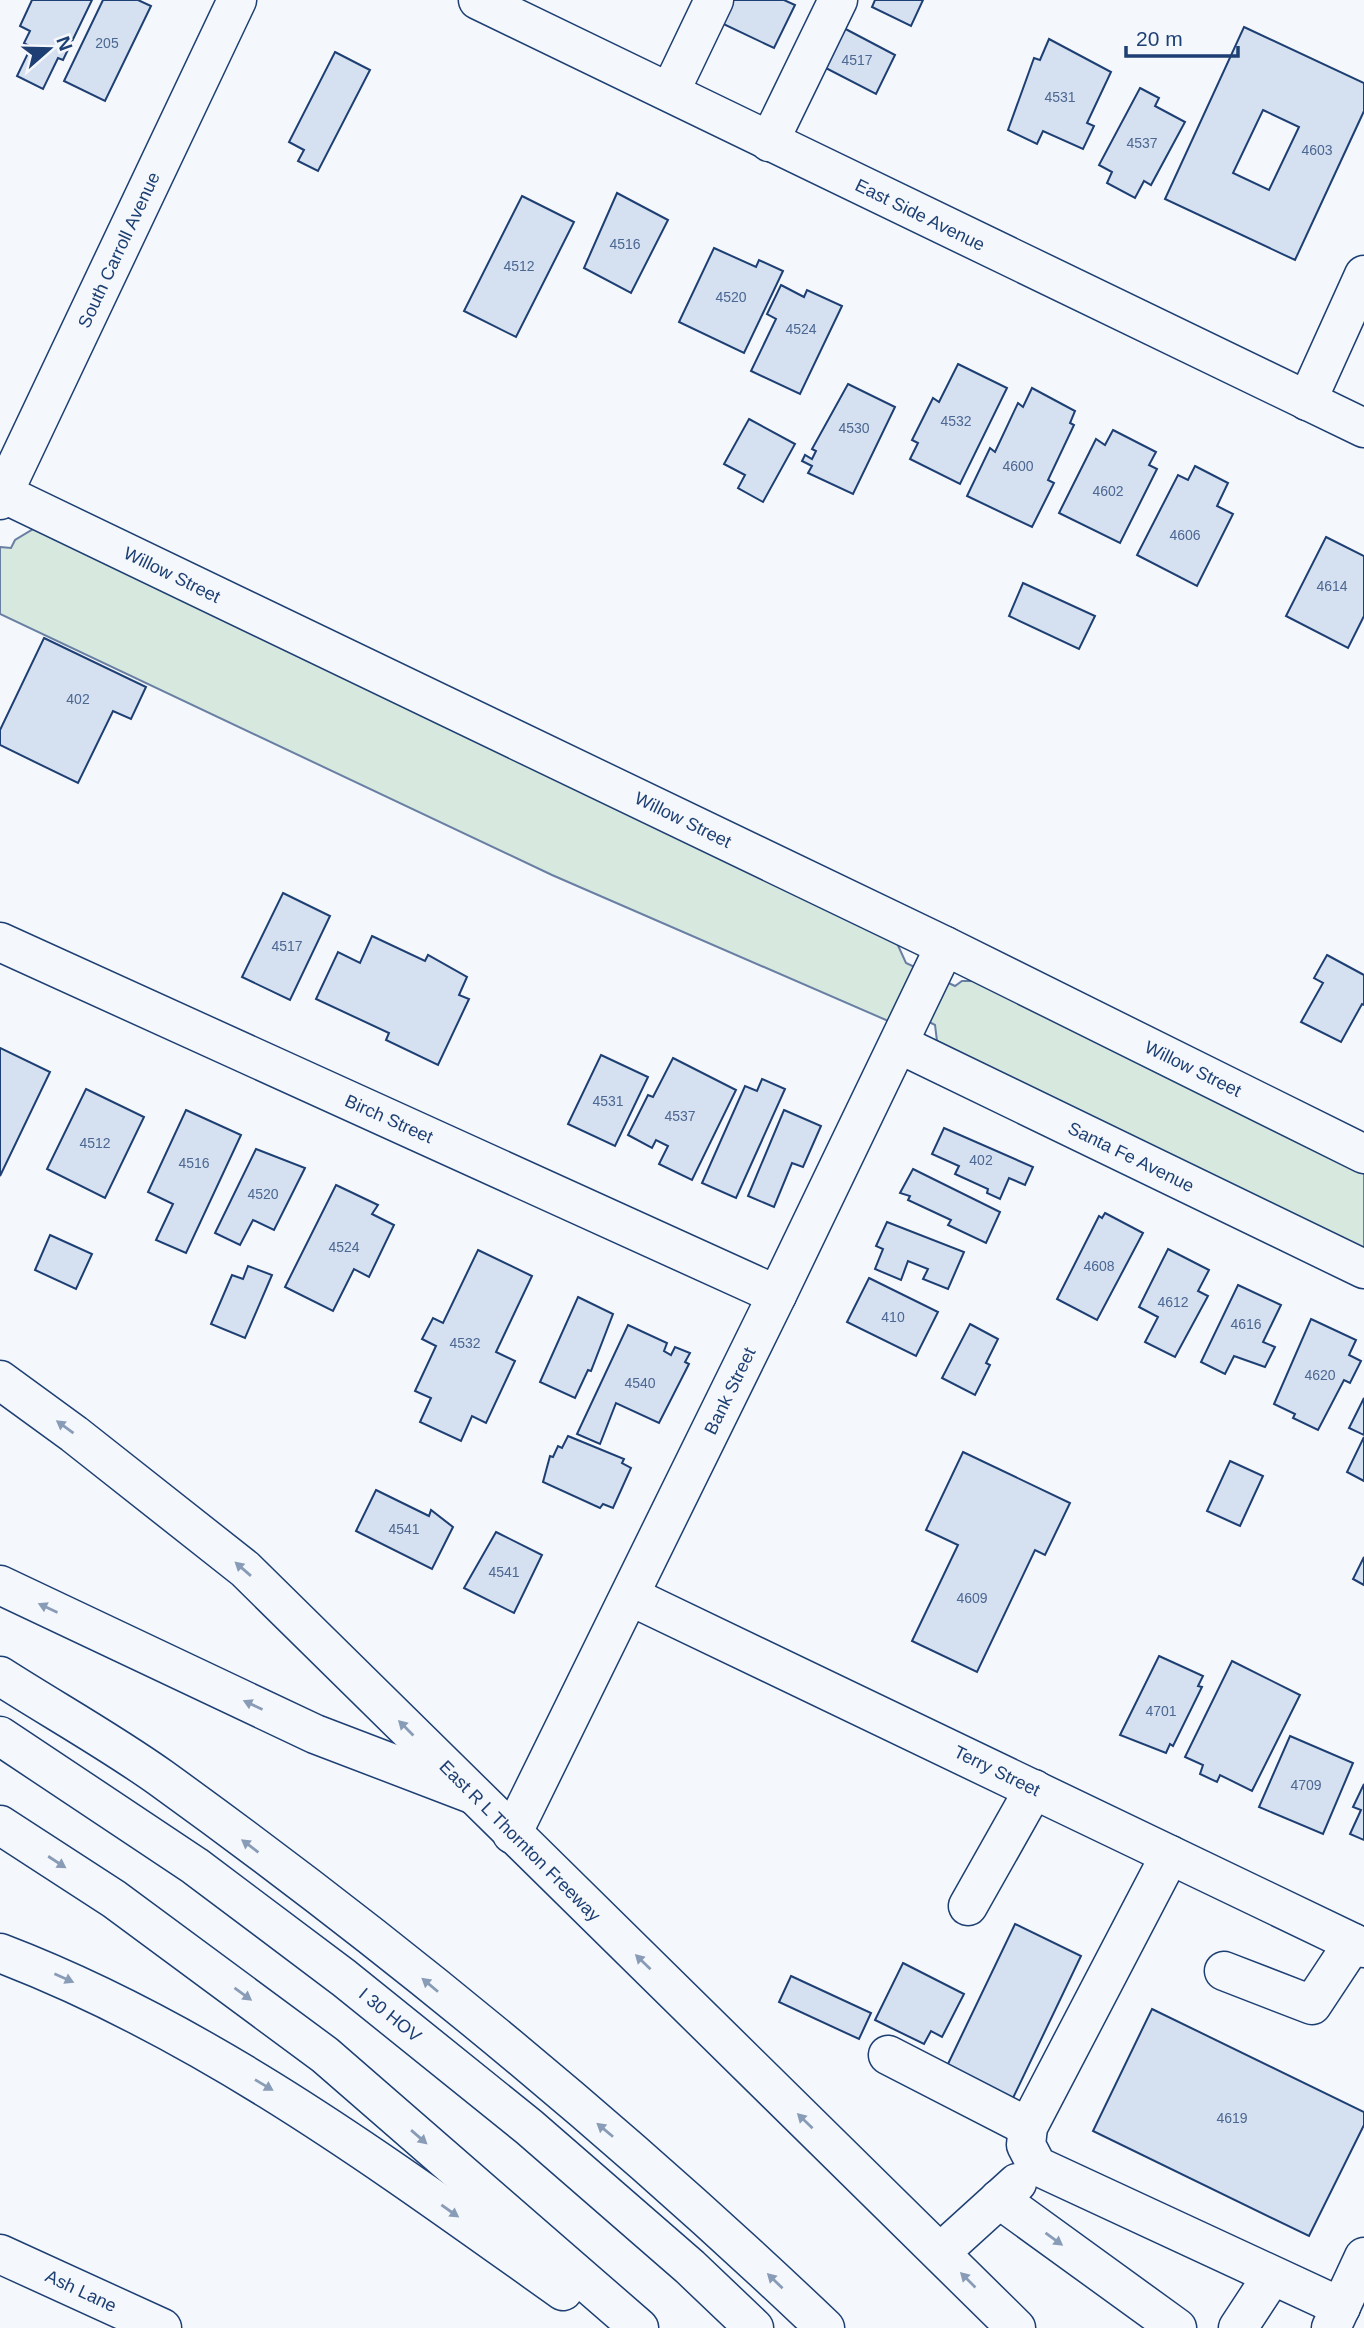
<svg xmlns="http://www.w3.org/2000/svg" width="1364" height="2328" font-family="Helvetica,sans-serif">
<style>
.green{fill:#d7e8df;stroke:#687fa3;stroke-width:2}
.building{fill:#d5e0f0;stroke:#1d3f73;stroke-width:2;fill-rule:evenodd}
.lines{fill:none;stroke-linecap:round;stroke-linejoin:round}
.minor-casing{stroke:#1d3f73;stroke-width:41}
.major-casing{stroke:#1d3f73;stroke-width:41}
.highway-casing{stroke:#1d3f73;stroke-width:41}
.minor{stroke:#f4f7fb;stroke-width:38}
.major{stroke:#f4f7fb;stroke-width:38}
.highway{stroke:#f4f7fb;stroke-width:38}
.oneway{fill:#889bb7}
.labels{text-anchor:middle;stroke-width:5;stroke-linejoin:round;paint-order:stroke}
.number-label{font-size:14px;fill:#4b6792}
.street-label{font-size:18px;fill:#1d3f73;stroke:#f4f7fb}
</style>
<rect width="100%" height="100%" fill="#f4f7fb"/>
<polygon class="green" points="35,528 896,941 906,963 955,986 962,981 975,981 1364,1170 1364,1252 937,1041 935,1025 901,1007 892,1021 886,1020 552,875 0,614 0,547 11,548 15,540"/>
<g class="building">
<polygon points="32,0 92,0 63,60 58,58 43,89 17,76 31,47 24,43 30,31 20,26"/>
<polygon points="103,0 138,0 151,6 105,101 64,81"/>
<polygon points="724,0 784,0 795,5 774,48 715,20"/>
<polygon points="875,0 923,0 911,26 872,7"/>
<polygon points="838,25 895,55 876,94 818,64"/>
<path d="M1244,27L1364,83V111L1295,260L1165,199ZM1263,110L1299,127L1269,190L1233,173Z"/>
<polygon points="1049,39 1111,72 1087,123 1094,126 1083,149 1043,131 1037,144 1008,130 1034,58 1040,60"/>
<polygon points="335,52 370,70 318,171 298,161 304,150 289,142"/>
<polygon points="1140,88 1159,98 1155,106 1185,122 1151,185 1144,181 1135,198 1107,183 1112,172 1099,165"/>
<polygon points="617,193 668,220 631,293 584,268"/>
<polygon points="522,196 574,222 516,337 464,311"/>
<polygon points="714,248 756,267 759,260 783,271 744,353 679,322"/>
<polygon points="781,285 804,297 807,290 842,306 800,394 751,371 776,319 767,314"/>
<polygon points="958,364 1007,388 960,484 910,459 918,443 912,440 933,398 939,402"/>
<polygon points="848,384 895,407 853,494 808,473 812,466 802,461 805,455 812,459 816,451 812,449"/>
<polygon points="1032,388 1075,411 1070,423 1074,425 1048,480 1054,483 1032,527 967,496 990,448 995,452 1018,403 1023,407"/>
<polygon points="749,419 795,444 763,502 738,488 745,475 724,464"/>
<polygon points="1113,430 1156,452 1149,465 1157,469 1120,543 1059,513 1096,439 1105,445"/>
<polygon points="1195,466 1228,483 1217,506 1233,514 1197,586 1137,555 1178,475 1188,480"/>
<polygon points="1326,537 1364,556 1364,616 1348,648 1286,616"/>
<polygon points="1023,583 1095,616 1079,649 1009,616"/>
<polygon points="44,638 146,687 131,719 113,711 78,783 0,745 0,730"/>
<polygon points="283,893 330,916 290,1000 242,977"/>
<polygon points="372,936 425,961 428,955 467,977 459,995 469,999 438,1065 386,1040 389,1033 316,999 338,952 360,963"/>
<polygon points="1327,955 1364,975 1364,1005 1362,1004 1341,1042 1301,1022 1323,983 1314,978"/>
<polygon points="0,1048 50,1072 0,1176"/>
<polygon points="601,1055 648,1077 615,1146 568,1124"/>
<polygon points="673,1058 736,1090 692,1180 659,1164 668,1146 656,1140 652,1148 628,1135 648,1095 653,1097"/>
<polygon points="762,1079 785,1089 736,1198 702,1183 745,1086 757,1091"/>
<polygon points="86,1089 144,1117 105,1198 47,1169"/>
<polygon points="186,1110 241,1135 186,1253 156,1240 173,1204 148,1192"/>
<polygon points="784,1110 821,1126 803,1167 792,1163 774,1207 748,1196"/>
<polygon points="944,1128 1033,1167 1025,1185 1009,1178 1000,1199 987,1193 988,1189 955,1174 959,1166 932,1154"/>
<polygon points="256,1149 305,1168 274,1230 253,1220 240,1245 215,1233"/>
<polygon points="913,1169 1000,1212 986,1243 948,1225 951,1220 908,1200 910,1196 900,1193"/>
<polygon points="336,1185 378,1205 372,1214 394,1225 369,1277 354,1269 333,1311 285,1287"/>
<polygon points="1105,1213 1143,1233 1097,1320 1057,1299 1099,1216 1102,1218"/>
<polygon points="887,1222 964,1252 948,1289 923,1279 928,1269 908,1261 901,1280 875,1269 883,1249 876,1246"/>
<polygon points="50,1235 92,1254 76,1289 35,1270"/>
<polygon points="1168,1249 1209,1270 1198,1291 1208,1296 1175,1357 1145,1342 1158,1317 1139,1307"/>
<polygon points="478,1250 532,1276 496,1352 515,1361 486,1423 472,1416 461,1441 420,1422 431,1398 415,1391 436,1346 422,1339 433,1318 443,1323"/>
<polygon points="248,1266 272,1275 245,1338 211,1324 232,1275 243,1279"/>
<polygon points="869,1278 938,1312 916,1356 847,1322"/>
<polygon points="1238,1285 1281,1305 1263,1342 1275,1347 1265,1367 1234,1356 1225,1374 1201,1362"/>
<polygon points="578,1297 613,1314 591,1371 588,1370 575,1398 540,1382"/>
<polygon points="1311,1319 1356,1340 1349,1355 1361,1361 1350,1383 1344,1380 1318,1430 1293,1418 1295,1414 1274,1404"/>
<polygon points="970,1324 998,1339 986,1363 990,1365 975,1395 942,1378"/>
<polygon points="628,1325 667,1343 664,1351 671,1355 675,1347 690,1353 685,1362 689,1364 659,1423 616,1403 600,1444 577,1434"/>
<polygon points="1364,1398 1364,1435 1349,1428"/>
<polygon points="568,1436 624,1459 622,1463 631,1468 613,1508 603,1504 600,1508 543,1482 550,1456 553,1457 558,1446 562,1448"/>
<polygon points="1364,1437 1364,1481 1347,1472"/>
<polygon points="963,1452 1070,1503 1045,1555 1035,1550 977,1672 912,1641 958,1545 926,1530"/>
<polygon points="1230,1461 1263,1476 1240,1526 1207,1511"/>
<polygon points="376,1490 429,1516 431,1510 453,1527 432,1569 356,1531"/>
<polygon points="496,1532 542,1555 514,1613 464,1588"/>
<polygon points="1364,1557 1364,1585 1353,1579"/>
<polygon points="1159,1656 1203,1676 1198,1686 1202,1687 1173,1746 1170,1744 1166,1753 1120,1735"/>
<polygon points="1232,1661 1300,1695 1252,1791 1220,1775 1217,1782 1200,1774 1203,1765 1185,1757"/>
<polygon points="1290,1736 1353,1763 1323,1834 1259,1807"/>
<polygon points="1364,1784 1364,1840 1350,1834 1361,1810 1353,1807"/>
<polygon points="1015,1924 1081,1956 1013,2098 947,2066"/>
<polygon points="903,1963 964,1994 942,2037 931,2031 924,2044 875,2020"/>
<polygon points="791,1976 871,2013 859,2039 779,2002"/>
<polygon points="1152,2009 1364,2112 1364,2125 1309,2236 1093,2131"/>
</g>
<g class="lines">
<defs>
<g id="minor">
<polyline points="478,0 1364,428"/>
<polyline points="670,92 714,0"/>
<polyline points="769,142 838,0"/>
<polyline points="1307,401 1364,275"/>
<polyline points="0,492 945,946 1364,1154"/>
<polyline points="0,500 237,0"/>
<polyline points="0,942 777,1295"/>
<polyline points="899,1044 1364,1269"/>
<polyline points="630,1596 1364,1948"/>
<polyline points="512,1834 777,1295 945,946"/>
<polyline points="1170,1855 1028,2127 1026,2145 1037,2166 1341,2307"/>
<polyline points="968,1906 1034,1789"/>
<polyline points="1224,1971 1312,2005 1353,1943"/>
<polyline points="888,2055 1028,2127"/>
<polyline points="999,2199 1177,2328"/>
<polyline points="941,2252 1017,2183"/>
<polyline points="0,2254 162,2328"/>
<polyline points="1238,2328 1272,2276"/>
<polyline points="1331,2328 1364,2257"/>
</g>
<polyline id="major" points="0,1380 74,1434 245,1569 1016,2328"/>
<g id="highway">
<polyline points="0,1585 315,1734 472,1794"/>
<path d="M0,1676C53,1710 109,1741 161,1778C394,1946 617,2130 825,2328"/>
<polyline points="0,1736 195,1866 344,1978 529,2127 690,2267 754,2328"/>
<polyline points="0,1825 114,1899 325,2055 639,2328"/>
<path d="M0,1953C207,2032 384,2164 563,2291"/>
</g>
</defs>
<use href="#minor" class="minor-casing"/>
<use href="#major" class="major-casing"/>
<use href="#highway" class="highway-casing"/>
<use href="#minor" class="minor"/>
<use href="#major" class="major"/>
<use href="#highway" class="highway"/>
</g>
<defs><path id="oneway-solid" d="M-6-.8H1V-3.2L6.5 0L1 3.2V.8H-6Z" transform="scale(1.75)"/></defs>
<g class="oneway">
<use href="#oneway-solid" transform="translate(65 1427) rotate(-144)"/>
<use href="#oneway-solid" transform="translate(243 1569) rotate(-139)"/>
<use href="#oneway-solid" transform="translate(48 1608) rotate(-155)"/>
<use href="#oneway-solid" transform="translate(253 1705) rotate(-155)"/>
<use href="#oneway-solid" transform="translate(406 1728) rotate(-135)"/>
<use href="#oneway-solid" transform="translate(250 1846) rotate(-143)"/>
<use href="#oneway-solid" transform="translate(57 1862) rotate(33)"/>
<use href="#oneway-solid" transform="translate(643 1962) rotate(-136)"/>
<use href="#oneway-solid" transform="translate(64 1978) rotate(24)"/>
<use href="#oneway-solid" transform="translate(430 1985) rotate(-140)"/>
<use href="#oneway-solid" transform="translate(243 1994) rotate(36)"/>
<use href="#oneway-solid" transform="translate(264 2085) rotate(31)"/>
<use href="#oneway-solid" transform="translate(805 2121) rotate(-136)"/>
<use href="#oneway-solid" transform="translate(605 2130) rotate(-140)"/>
<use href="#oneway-solid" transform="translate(419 2137) rotate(41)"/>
<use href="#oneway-solid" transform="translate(450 2211) rotate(35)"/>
<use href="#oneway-solid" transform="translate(1054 2239) rotate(36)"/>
<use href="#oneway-solid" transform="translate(968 2280) rotate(-135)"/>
<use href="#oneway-solid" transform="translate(775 2281) rotate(-136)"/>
</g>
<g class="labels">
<g class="number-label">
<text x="107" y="48">205</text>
<text x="857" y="65">4517</text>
<text x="1060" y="102">4531</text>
<text x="1142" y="148">4537</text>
<text x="1317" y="155">4603</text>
<text x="625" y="249">4516</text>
<text x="519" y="271">4512</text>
<text x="731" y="302">4520</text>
<text x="801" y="334">4524</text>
<text x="956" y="426">4532</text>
<text x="854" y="433">4530</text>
<text x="1018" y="471">4600</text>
<text x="1108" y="496">4602</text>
<text x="1185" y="540">4606</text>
<text x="1332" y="591">4614</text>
<text x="78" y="704">402</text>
<text x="287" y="951">4517</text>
<text x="608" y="1106">4531</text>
<text x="680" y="1121">4537</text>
<text x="95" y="1148">4512</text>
<text x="981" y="1165">402</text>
<text x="194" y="1168">4516</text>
<text x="263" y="1199">4520</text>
<text x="344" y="1252">4524</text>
<text x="1099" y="1271">4608</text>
<text x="1173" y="1307">4612</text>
<text x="893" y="1322">410</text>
<text x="1246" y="1329">4616</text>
<text x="465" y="1348">4532</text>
<text x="1320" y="1380">4620</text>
<text x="640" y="1388">4540</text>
<text x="404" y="1534">4541</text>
<text x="504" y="1577">4541</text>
<text x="972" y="1603">4609</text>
<text x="1161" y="1716">4701</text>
<text x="1306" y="1790">4709</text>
<text x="1232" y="2123">4619</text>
</g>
<g class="street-label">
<text transform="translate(920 215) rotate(26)" y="6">East Side Avenue</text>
<text transform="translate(119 250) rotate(-65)" y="6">South Carroll Avenue</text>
<text transform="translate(172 575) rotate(26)" y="6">Willow Street</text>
<text transform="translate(683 820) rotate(26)" y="6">Willow Street</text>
<text transform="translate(1193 1069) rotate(26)" y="6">Willow Street</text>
<text transform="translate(389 1119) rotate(24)" y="6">Birch Street</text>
<text transform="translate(1131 1157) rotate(26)" y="6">Santa Fe Avenue</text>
<text transform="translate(730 1391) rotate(-64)" y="6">Bank Street</text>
<text transform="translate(997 1771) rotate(26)" y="6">Terry Street</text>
<text transform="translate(520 1841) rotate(45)" y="6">East R L Thornton Freeway</text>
<text transform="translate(390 2015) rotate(39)" y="6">I 30 HOV</text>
<text transform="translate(81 2291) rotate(25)" y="6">Ash Lane</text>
</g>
</g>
<g transform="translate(49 49) rotate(70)" stroke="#f4f7fb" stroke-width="5" paint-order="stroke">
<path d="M0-5L12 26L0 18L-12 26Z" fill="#1d3f73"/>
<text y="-10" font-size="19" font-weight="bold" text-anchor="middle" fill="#1d3f73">N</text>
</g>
<path d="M1126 46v10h112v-10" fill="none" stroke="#1d3f73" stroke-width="3.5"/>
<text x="1136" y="46" font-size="21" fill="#1d3f73" stroke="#f4f7fb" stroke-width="5" paint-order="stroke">20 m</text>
</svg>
